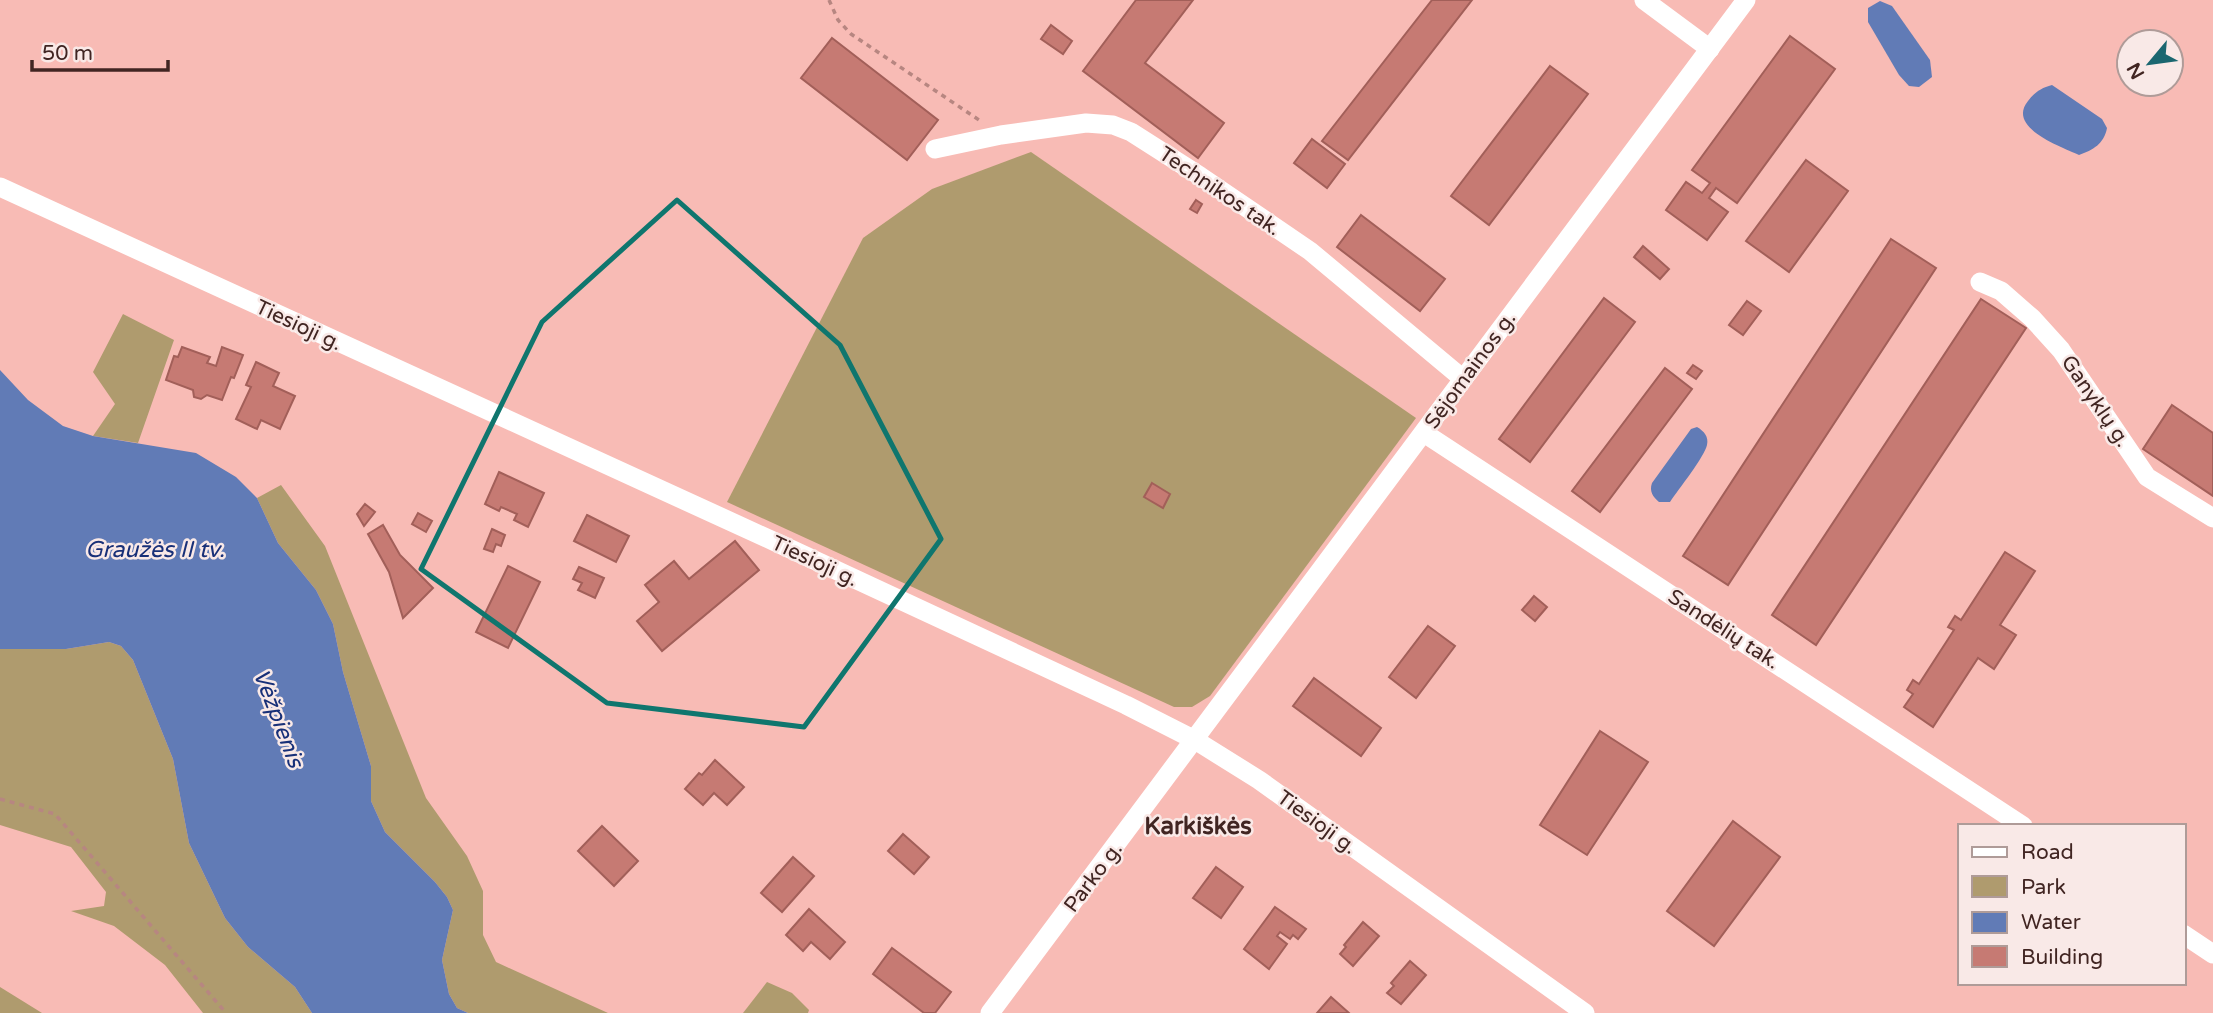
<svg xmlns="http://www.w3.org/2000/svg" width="2213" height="1013" font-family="'Varela Round',sans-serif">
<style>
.green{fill:#af9b6e}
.water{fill:#617bb6}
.building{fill:#c67a73;stroke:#a25f59;stroke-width:2}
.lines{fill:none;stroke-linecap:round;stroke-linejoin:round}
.path{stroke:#b78681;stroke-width:3.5;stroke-dasharray:5 5;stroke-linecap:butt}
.minor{stroke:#fff;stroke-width:19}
.marked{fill:none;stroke:#0f766e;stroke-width:5;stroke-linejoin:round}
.labels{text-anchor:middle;stroke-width:5;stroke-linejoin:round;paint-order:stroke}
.street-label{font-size:21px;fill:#412522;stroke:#f9e9e7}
.water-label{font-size:23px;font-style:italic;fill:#183078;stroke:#f9e9e7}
.quarter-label{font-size:24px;font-weight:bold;fill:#412522;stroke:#f9e9e7}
</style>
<rect width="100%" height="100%" fill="#f8bbb5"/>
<g class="green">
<polygon points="1031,152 1416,418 1210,696 1192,707 1174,707 727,502 863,238 932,189"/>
<polygon points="123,314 174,340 138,443 93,436 115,404 93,372"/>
<polygon points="281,485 325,546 426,798 467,856 483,891 483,935 496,962 608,1013 468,1013 457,1008 449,994 442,960 453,910 447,897 435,882 385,832 371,801 371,766 343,672 333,624 316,590 278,543 257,498"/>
<polygon points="109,642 121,646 133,660 173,759 189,843 225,918 248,947 295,987 312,1013 203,1013 165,965 114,926 71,911 104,906 106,892 71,847 0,825 0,649 66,649"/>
<polygon points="767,982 792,993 809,1010 808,1013 743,1013"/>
<polygon points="0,987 42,1013 0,1013"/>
</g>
<g class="water">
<polygon points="1880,1 1892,6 1930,60 1932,77 1919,87 1909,86 1899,75 1868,22 1868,8"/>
<path d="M2052,85L2102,119L2107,128C2104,144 2093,150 2079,155C2062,147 2006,128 2028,101C2035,92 2041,88 2052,85Z"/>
<polygon points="0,370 28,400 63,426 93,436 196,453 236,477 257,498 278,543 316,590 333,624 343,672 371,766 371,801 385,832 435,882 447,897 453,910 442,960 449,994 457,1008 468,1013 312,1013 295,987 248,947 225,918 189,843 173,759 133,660 121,646 109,642 66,649 0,649"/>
<path d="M1697,427C1704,431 1709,437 1707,445C1705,456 1678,490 1670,502H1659C1653,497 1649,491 1652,483L1691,429Z"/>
</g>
<g class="building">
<polygon points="1136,0 1193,0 1145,63 1224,123 1198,158 1083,71"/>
<polygon points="1432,0 1472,0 1348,160 1322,141"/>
<polygon points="1051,25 1072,41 1063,54 1041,39"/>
<polygon points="1790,36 1835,69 1737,203 1716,188 1709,198 1728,212 1707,240 1666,210 1686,182 1702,193 1710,183 1692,170"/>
<polygon points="832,38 938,120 907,160 801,78"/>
<polygon points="1550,66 1588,94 1489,225 1451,196"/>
<polygon points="1312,139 1345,164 1327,188 1294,163"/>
<polygon points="1806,160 1848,191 1789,272 1746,241"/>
<polygon points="1196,200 1202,204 1197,213 1190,209"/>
<polygon points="1361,215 1445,279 1420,311 1337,247"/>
<polygon points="1891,239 1936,268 1728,585 1683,556"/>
<polygon points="1643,246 1669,269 1660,279 1634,257"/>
<polygon points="1604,298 1635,322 1530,462 1499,439"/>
<polygon points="1981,299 2026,328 1816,645 1772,615"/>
<polygon points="1747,301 1761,311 1743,335 1729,325"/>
<polygon points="182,347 210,357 207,363 216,366 222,347 243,355 234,378 231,377 222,400 207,395 201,399 194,397 193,390 166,380 174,356 178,357"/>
<polygon points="256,362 279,373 273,386 295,396 280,429 261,420 257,429 236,419 251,387 246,385"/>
<polygon points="1693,365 1702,371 1696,379 1687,373"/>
<polygon points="1665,368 1692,389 1600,512 1572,491"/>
<polygon points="2172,405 2213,433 2213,496 2143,449"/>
<polygon points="499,472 544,493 528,527 514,520 517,514 501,507 499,511 485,504"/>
<polygon points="1152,483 1170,494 1163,508 1144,497"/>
<polygon points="365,504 375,512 364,526 357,514"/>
<polygon points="418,513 432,521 426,532 412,524"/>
<polygon points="587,515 629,536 616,562 574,541"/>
<polygon points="383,525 400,555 433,588 403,618 389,572 368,534"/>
<polygon points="492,529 505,535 501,546 496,544 493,552 484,549"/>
<polygon points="735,541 759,570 662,651 637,621 659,602 645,585 674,561 689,579"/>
<polygon points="2005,552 2035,571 2000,625 2016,635 1994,669 1978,658 1933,727 1904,707 1913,694 1907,690 1913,680 1919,684 1954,630 1948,627 1955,616 1961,620"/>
<polygon points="508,566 540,582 508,648 476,632"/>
<polygon points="579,567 604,578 595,598 578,590 582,583 573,579"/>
<polygon points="1534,596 1547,607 1535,621 1522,610"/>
<polygon points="1428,626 1455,646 1416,698 1389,677"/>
<polygon points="1314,678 1381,728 1361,756 1293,706"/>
<polygon points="1600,731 1648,762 1587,855 1540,825"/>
<polygon points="715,760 744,787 727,805 714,793 703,805 685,789 699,773 702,775"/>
<polygon points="1733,821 1780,857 1714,946 1667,911"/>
<polygon points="602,826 638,861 614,886 578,851"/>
<polygon points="903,834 929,857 914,874 888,851"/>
<polygon points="793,857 814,876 782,912 761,893"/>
<polygon points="1216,867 1243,887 1221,918 1193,898"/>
<polygon points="1275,907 1306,929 1298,939 1293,935 1290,939 1280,932 1277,936 1287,944 1269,969 1244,949"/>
<polygon points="809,909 845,942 830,959 811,942 803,951 786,935"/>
<polygon points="1363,922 1379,936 1353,966 1340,954 1346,947 1344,945"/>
<polygon points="892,948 951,992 935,1013 924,1013 873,974"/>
<polygon points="1410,961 1426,975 1401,1004 1387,993 1394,986 1391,983"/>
<polygon points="1331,997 1349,1013 1317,1013"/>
</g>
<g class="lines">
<g class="path">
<polyline points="829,0 838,20 851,34 979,120"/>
<polyline points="0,799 55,814 226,1013"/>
</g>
<g class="minor">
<polyline points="1644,0 1710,49"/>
<polyline points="935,149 1001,135 1086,123 1113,125 1131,132 1200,176 1310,251 1462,378"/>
<polyline points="0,187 784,546 1126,705 1195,740 1259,780 1585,1013"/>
<polyline points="1980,282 2001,291 2032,318 2061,350 2147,477 2213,518"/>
<polyline points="1424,433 2023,826"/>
<polyline points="2183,934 2213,954"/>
<polyline points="990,1013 1746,0"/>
</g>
</g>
<path class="marked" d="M677,200L840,345L941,539L804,727L607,703L421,569L542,322Z"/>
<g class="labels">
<g class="street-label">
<text transform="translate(1220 191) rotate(34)" y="7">Technikos tak.</text>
<text transform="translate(299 325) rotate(25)" y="7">Tiesioji g.</text>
<text transform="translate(1470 370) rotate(-54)" y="7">Sėjomainos g.</text>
<text transform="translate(2096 401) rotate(56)" y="7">Ganyklų g.</text>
<text transform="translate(815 561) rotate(25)" y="7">Tiesioji g.</text>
<text transform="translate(1724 629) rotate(33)" y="7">Sandėlių tak.</text>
<text transform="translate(1317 822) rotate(36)" y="7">Tiesioji g.</text>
<text transform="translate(1093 877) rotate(-53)" y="7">Parko g.</text>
</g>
<g class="water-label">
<text x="155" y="557">Graužės II tv.</text>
<text transform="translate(279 718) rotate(69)" y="8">Vėžpienis</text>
</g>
<g class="quarter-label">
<text x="1198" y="834">Karkiškės</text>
</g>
</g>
<rect x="1958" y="824" width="228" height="161" fill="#f9e9e7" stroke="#af9b98" stroke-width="2"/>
<rect x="1972" y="847" width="35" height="10" fill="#ffffff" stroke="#af9b98" stroke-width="2"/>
<text x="2021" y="859" font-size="21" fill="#412522">Road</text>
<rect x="1972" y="876" width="35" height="21" fill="#af9b6e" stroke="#af9b98" stroke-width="2"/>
<text x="2021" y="894" font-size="21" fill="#412522">Park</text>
<rect x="1972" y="912" width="35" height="21" fill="#617bb6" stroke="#af9b98" stroke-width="2"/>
<text x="2021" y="929" font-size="21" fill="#412522">Water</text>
<rect x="1972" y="946" width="35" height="21" fill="#c67a73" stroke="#af9b98" stroke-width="2"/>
<text x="2021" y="964" font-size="21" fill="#412522">Building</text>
<g transform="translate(2150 63) rotate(241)"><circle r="33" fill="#f9e9e7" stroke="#af9b98" stroke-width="2"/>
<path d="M0-5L12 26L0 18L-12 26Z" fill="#1b6770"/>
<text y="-10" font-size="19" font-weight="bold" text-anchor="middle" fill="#412522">N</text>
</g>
<path d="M32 60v10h136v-10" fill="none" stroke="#412522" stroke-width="3.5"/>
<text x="42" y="60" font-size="21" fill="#412522" stroke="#f9e9e7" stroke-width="5" paint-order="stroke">50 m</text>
</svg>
